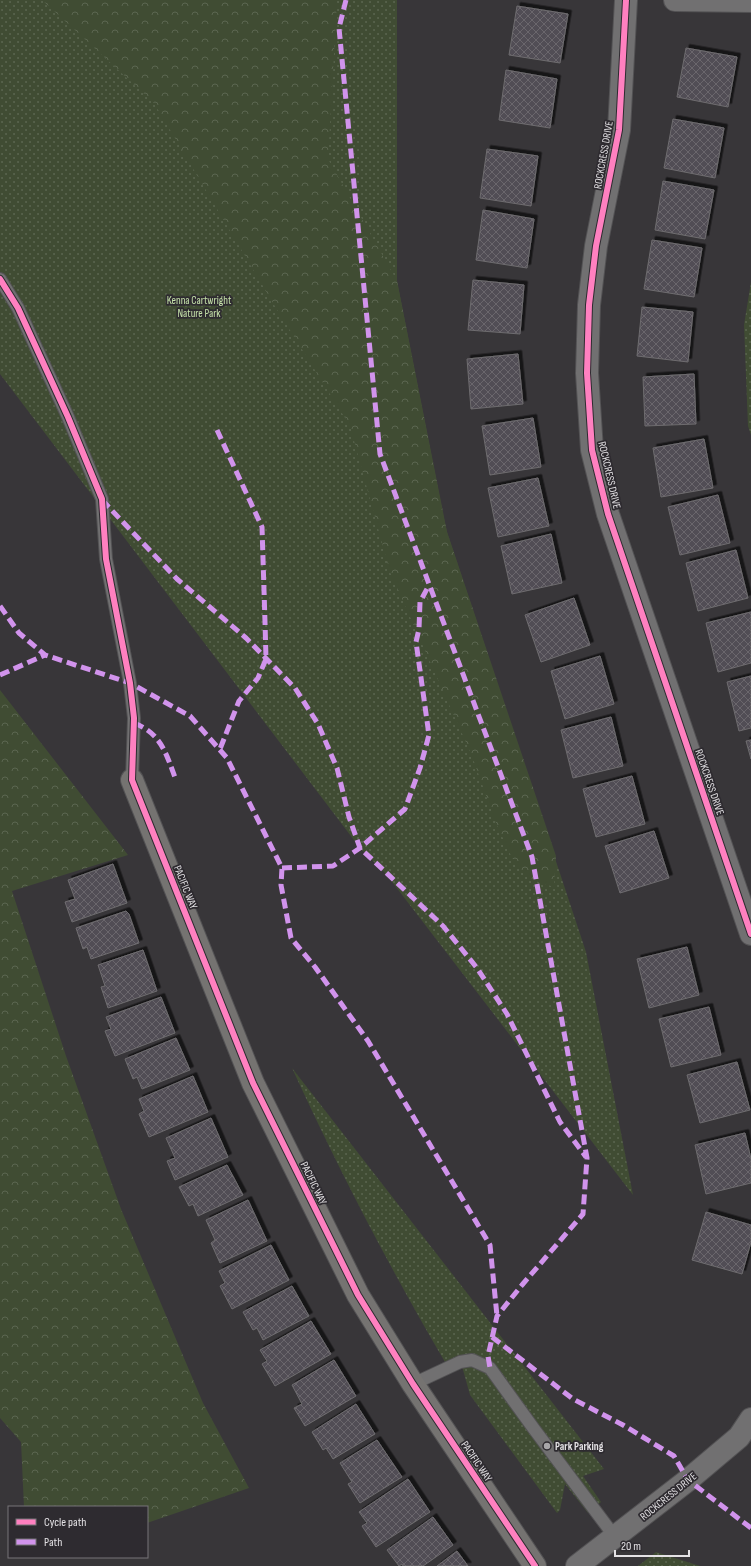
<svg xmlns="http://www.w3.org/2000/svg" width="751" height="1566" font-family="'Sofia Sans Condensed',sans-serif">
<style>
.green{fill:url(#green-dots)}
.forest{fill:url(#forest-crowns)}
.building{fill:url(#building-cross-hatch);stroke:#6e6c6f;filter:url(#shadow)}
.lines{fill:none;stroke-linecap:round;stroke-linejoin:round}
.lane-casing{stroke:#535254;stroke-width:14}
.street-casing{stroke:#535254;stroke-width:24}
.secondary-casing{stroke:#535254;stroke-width:24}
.lane{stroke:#717071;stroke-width:12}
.street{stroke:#717071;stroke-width:22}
.secondary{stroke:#757371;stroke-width:22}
.quiet{stroke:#d193ec;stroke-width:5;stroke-dasharray:10 5;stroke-linecap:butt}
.cycleway-casing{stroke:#2e2b30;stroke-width:8}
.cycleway{stroke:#ff80c0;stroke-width:6}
.poi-dot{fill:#a8a6a9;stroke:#2e2b30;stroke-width:1.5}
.labels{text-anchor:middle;stroke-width:3.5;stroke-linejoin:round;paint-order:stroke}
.street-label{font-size:11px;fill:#e4e2e5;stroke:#2e2b30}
.park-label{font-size:11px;fill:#c6e2aa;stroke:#2e2b30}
.poi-label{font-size:11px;font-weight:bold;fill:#e4e2e5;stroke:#2e2b30;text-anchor:start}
</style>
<defs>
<pattern id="green-dots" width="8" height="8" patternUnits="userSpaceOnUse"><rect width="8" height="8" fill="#404c33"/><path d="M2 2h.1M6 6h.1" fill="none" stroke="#5b6650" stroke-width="1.8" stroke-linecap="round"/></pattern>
<pattern id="forest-crowns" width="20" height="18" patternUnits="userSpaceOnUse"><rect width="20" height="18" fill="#404c33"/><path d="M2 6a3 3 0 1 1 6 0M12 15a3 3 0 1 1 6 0" fill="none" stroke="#5b6650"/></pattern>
<pattern id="building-cross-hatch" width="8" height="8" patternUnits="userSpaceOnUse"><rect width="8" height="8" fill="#514d54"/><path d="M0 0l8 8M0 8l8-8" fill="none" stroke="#6a666c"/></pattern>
<filter id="shadow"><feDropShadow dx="3.5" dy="-3.5" stdDeviation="0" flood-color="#0009"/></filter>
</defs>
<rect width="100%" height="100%" fill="#383639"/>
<g class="green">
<polygon points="0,0 397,0 397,281 444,519 447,532 586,952 633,1195 386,874 360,848 0,374"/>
<polygon points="751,282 751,435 748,426 744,325"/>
<path d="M292,1068L604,1469L583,1476L601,1502L588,1513L565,1484L560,1510L557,1513L470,1395L460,1359L445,1362C388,1265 339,1170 292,1068Z"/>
<polygon points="656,1552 700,1566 638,1566"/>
</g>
<g class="forest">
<polygon points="42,0 337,0 328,159 397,281 447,532 556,856 554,887 529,879 512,858 496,823 472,756 390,572 350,426 276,308 154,103"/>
<polygon points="0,690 128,855 12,891 66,1056 121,1209 203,1403 249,1488 147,1523 147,1507 24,1507 21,1442 0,1418"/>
</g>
<g class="building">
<polygon points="517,6 568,14 560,63 509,55"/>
<polygon points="686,48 737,57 728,107 677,97"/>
<polygon points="506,70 557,79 550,128 499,120"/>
<polygon points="673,119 724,128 715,178 664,168"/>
<polygon points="487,149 538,156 531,206 480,198"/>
<polygon points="663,181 714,190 705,239 655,230"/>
<polygon points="483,210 534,219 527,268 476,260"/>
<polygon points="652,240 702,248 694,297 644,289"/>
<polygon points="473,280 524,285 520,334 468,330"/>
<polygon points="642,307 693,312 688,362 637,356"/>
<polygon points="518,354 523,404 471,409 467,359"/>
<polygon points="694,374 696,424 645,426 643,377"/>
<polygon points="533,418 541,467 490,475 482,426"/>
<polygon points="704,439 713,488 661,497 653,448"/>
<polygon points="538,478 549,526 498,537 488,488"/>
<polygon points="718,495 730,543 680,555 668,507"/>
<polygon points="551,534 562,583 512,594 501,546"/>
<polygon points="736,550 748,598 698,611 686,563"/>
<polygon points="574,598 590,645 541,662 525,615"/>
<polygon points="751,612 751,663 718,672 706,623"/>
<polygon points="600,656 614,704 565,719 551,671"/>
<polygon points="751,676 751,728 739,731 727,682"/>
<polygon points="611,717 623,766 573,778 561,730"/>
<polygon points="751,740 751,759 746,741"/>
<polygon points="632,776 645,824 596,837 583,789"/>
<polygon points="654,831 669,878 620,893 605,846"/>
<polygon points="113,864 127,903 72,922 65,902 75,899 68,880"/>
<polygon points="126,911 129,914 139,943 91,959 87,947 83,949 76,928"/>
<polygon points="687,947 699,995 649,1008 637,959"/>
<polygon points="143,950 157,991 108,1008 101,987 105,986 98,965"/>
<polygon points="161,997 175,1033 115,1056 105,1031 111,1029 106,1017"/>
<polygon points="709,1007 721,1055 671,1067 659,1019"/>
<polygon points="176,1038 190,1070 142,1089 137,1077 133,1079 125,1059"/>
<polygon points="737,1062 750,1110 700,1123 687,1075"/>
<polygon points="193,1076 208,1112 149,1137 139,1114 144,1111 139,1099"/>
<polygon points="211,1118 228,1157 175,1180 167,1161 175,1158 166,1138"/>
<polygon points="745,1133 751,1159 751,1183 706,1194 695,1145"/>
<polygon points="227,1165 243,1195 198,1216 193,1204 189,1206 179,1187"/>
<polygon points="248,1200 267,1241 220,1263 211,1243 215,1240 206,1220"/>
<polygon points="706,1212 751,1225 751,1242 742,1274 692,1260"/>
<polygon points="271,1245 289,1280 232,1309 220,1286 225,1283 219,1271"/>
<polygon points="292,1286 309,1316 263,1340 257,1328 253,1330 243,1312"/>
<polygon points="311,1321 331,1354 275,1386 262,1364 267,1361 260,1350"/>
<polygon points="334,1360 356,1396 305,1426 294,1408 302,1404 292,1385"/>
<polygon points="356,1404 375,1434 333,1459 326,1448 323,1450 312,1432"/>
<polygon points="377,1440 402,1477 360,1503 348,1484 352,1482 340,1463"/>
<polygon points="408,1479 430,1512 376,1547 362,1526 367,1523 359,1512"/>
<polygon points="433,1517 453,1545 423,1566 403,1566 402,1564 399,1566 387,1550"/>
<polygon points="457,1551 468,1566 437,1566"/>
</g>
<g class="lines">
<defs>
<g id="lane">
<polyline points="0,279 18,308 68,417 102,499 106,559 130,683 134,718 132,780"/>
<polyline points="413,1384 460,1362 472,1360 490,1368 534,1429 615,1537"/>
</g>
<g id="street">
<polyline points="626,0 619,130 596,246 589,305 587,373 592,450 608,514 751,934"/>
<polyline points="675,0 751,1"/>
<polyline points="577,1566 688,1480 739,1437 751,1419"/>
</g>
<polyline id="secondary" points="132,780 253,1083 358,1295 413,1384 535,1566"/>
</defs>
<use href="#lane" class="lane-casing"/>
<use href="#street" class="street-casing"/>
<use href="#secondary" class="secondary-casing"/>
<use href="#lane" class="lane"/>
<use href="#street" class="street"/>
<use href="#secondary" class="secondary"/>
<g class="quiet">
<polyline points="346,0 339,28 380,454 532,857 587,1158 583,1214 522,1285 497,1316 488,1356 490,1368"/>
<polyline points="217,430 262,527 265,622 266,659 258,678 239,701 220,749"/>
<polyline points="102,500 177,579 246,638 295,688 318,724 337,768 349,817 360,848 443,926 477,968 507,1014 560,1122 586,1157"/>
<polyline points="0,606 19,633 45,655 130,683 190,716 227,758 282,868 281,885 291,938 315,967 368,1041 490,1245 497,1316"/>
<polyline points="0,675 45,655"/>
<path d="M134,723C162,734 166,754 176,780"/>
<polyline points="282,868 333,866 360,848 405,809 420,768 429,735 416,642 419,629 420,602 428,587"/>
<polyline points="492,1337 573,1399 623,1425 674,1456 688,1480 751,1528"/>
</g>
<defs>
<g id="cycleway">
<polyline points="626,0 619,130 596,246 589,305 587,373 592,450 608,514 751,934"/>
<polyline points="0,279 18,308 68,417 102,499 106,559 130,683 134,718 132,780 253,1083 358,1295 413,1384 535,1566"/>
</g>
</defs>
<use href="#cycleway" class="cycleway-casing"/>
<use href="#cycleway" class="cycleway"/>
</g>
<circle class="poi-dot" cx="547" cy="1446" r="4"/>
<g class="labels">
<g class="street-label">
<text transform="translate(603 155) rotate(-80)" y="4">ROCKCRESS DRIVE</text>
<text transform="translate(610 475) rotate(77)" y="4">ROCKCRESS DRIVE</text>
<text transform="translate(710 782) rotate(71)" y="4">ROCKCRESS DRIVE</text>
<text transform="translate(186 887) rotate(68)" y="4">PACIFIC WAY</text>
<text transform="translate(314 1183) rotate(64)" y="4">PACIFIC WAY</text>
<text transform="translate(477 1461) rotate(56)" y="4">PACIFIC WAY</text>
<text transform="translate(668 1496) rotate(-39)" y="4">ROCKCRESS DRIVE</text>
</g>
<g class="park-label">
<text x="199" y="304">Kenna Cartwright<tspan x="199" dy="13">Nature Park</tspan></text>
</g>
<g class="poi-label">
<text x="555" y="1450">Park Parking</text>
</g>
</g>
<rect x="8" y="1506" width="140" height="52" fill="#2e2b30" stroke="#777478"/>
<rect x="16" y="1519" width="20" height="6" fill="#ff80c0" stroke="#777478"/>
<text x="44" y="1526" font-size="12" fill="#e4e2e5">Cycle path</text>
<rect x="16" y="1539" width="20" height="6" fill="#d193ec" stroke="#777478"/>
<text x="44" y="1546" font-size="12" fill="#e4e2e5">Path</text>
<path d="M615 1550v6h74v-6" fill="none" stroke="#e4e2e5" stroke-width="2"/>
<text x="621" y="1550" font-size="12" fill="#e4e2e5" stroke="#2e2b30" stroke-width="3" paint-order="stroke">20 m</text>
</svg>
